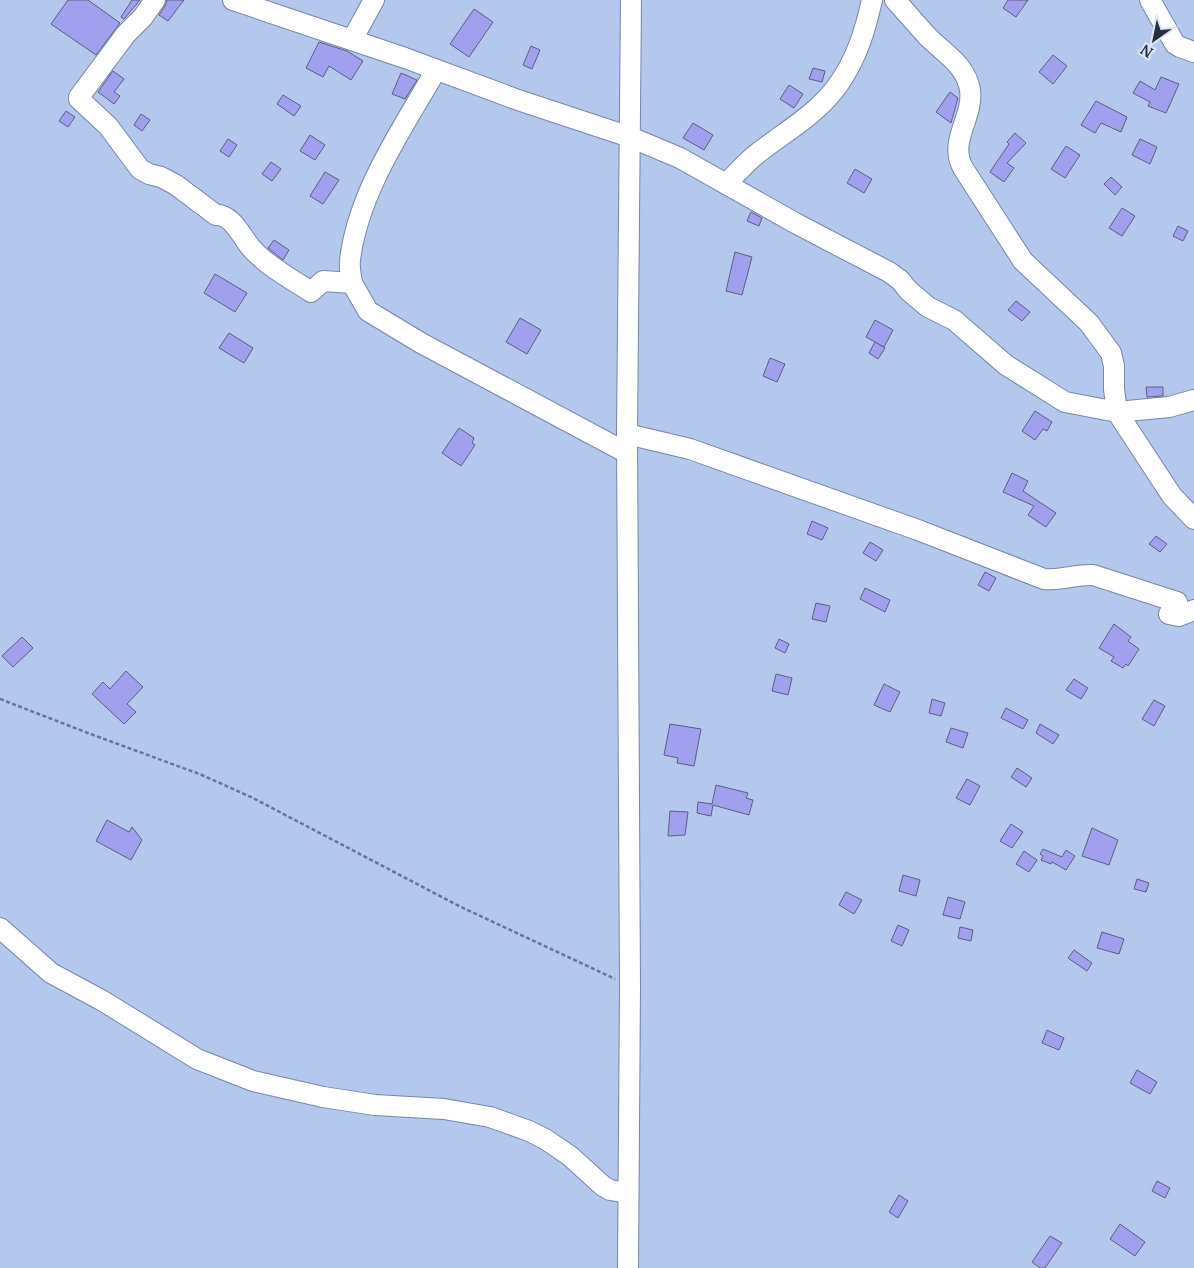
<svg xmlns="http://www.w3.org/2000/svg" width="1194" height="1268" font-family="Merriweather,serif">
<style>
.building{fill:#a1a0ef;stroke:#5c5d80}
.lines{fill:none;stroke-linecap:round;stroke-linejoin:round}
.minor-casing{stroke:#7586a8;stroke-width:22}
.path{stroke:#68758e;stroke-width:2.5;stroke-dasharray:4 2.5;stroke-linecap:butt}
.minor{stroke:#fff;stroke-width:20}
</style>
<rect width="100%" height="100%" fill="#b4c7ec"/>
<g class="building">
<polygon points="68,0 88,0 120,23 96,55 51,24"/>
<polygon points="132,0 140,0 124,19 121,17"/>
<polygon points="167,0 184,0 168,21 159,15 165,6"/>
<polygon points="1008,0 1028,0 1016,17 1003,8"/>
<polygon points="474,9 493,22 469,57 450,44"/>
<polygon points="319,42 347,51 363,61 351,80 329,66 323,77 306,68"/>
<polygon points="531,46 540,50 532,69 523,65"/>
<polygon points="1053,55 1067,66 1053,84 1039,72"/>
<polygon points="813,68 825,71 822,82 809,79"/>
<polygon points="113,71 124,79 114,92 120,96 114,104 98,92"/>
<polygon points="401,73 417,80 405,99 392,94"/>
<polygon points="1161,77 1179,84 1166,113 1148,106 1150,102 1133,93 1140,81 1155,90"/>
<polygon points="789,85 803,94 794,108 780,99"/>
<polygon points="950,92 958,98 951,123 936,112"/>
<polygon points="283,95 301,106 294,116 277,104"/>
<polygon points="1096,101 1127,117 1121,132 1101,123 1095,133 1081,125"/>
<polygon points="66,111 75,117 68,127 59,121"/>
<polygon points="141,114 150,120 142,131 134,125"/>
<polygon points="693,123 713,135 704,150 683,138"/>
<polygon points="1015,133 1026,143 1007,163 1014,168 1004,182 990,172 1009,144 1007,142"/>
<polygon points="310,135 325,145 315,160 300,151"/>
<polygon points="228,139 237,145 229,157 220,151"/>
<polygon points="1140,139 1157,147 1150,164 1132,155"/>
<polygon points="1066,146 1080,155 1065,178 1051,169"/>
<polygon points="271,162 281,169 272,181 262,174"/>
<polygon points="855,169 872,179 864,193 847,183"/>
<polygon points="325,172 339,180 323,204 310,196"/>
<polygon points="1111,177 1122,187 1115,195 1104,184"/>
<polygon points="1122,208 1135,216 1122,236 1109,228"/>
<polygon points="751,212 762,218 759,226 747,221"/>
<polygon points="1178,226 1188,231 1183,241 1173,236"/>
<polygon points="274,240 289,250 283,260 268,248"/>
<polygon points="735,252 752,257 742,295 726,291"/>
<polygon points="215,274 247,293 235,312 204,293"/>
<polygon points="1016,301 1030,312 1022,321 1008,310"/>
<polygon points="520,318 541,330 527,354 506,342"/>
<polygon points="875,320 893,330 884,347 866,337"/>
<polygon points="229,333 253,348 244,363 219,348"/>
<polygon points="875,342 885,348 878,359 869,353"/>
<polygon points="770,358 785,364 777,382 763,376"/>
<polygon points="1146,387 1163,387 1163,396 1147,397"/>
<polygon points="1035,411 1052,422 1047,431 1043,429 1035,440 1022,431"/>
<polygon points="459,428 474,438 472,443 475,445 461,466 442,453"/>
<polygon points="1012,473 1028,481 1023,491 1056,513 1046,527 1028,515 1034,506 1003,492"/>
<polygon points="812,521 828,528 822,540 807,534"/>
<polygon points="1156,536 1167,544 1160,552 1149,544"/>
<polygon points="870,542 883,550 876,561 863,553"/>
<polygon points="985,572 996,578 989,591 978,585"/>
<polygon points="865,588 890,600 885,612 860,599"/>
<polygon points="816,603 830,606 826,622 812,619"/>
<polygon points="1114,624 1131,637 1128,641 1139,649 1128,666 1126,664 1123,668 1111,661 1114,657 1099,648"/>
<polygon points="22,637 33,648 13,667 2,656"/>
<polygon points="779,639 789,644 785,653 775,648"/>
<polygon points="126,671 143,687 127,704 136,712 124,724 92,694 103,682 110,689"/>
<polygon points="776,674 792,678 788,695 772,691"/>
<polygon points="1074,679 1088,688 1081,699 1066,690"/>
<polygon points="884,684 900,692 890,712 874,705"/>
<polygon points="932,699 945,703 941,716 929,713"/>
<polygon points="1154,700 1165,706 1154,726 1142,719"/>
<polygon points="1006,708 1028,720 1023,729 1001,718"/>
<polygon points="670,724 701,729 694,766 677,763 678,758 664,755"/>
<polygon points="1040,724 1059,735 1053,744 1036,733"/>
<polygon points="951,728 968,733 963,748 946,742"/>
<polygon points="1017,768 1032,778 1026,787 1011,777"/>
<polygon points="967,779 980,786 970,805 956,798"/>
<polygon points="716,785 748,793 746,798 753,800 749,815 713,805 711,816 697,813 698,802 712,804"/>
<polygon points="670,811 688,812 685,835 668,836"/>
<polygon points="107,820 129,832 132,827 142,840 131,860 96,841"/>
<polygon points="1011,824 1023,832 1012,848 1000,841"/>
<polygon points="1092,828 1118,840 1109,865 1082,856"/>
<polygon points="1043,849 1062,857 1066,850 1075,856 1066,870 1052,862 1051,864 1041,860 1043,856 1040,854"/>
<polygon points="1024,851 1037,860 1029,872 1016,864"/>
<polygon points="903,875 920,880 916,896 899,891"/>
<polygon points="1137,879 1149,883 1146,892 1134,889"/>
<polygon points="846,892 862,900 854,914 839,905"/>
<polygon points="948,897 965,902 960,919 943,915"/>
<polygon points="898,925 909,930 902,946 891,941"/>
<polygon points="960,927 973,930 971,941 958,938"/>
<polygon points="1102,932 1124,939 1119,954 1097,948"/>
<polygon points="1074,950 1092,963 1087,971 1068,958"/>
<polygon points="1047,1030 1064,1038 1059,1050 1042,1043"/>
<polygon points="1137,1070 1157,1082 1150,1094 1130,1083"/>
<polygon points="1157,1181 1170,1188 1165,1198 1152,1191"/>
<polygon points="899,1195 908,1201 898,1218 889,1212"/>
<polygon points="1120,1224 1145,1242 1135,1256 1110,1239"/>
<polygon points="1050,1236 1062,1243 1045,1268 1040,1268 1032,1262"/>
</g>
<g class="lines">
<defs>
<g id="minor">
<path d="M155,0L143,17L126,34L79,97V99L108,126L140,169L149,174L161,177L176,185L216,215C234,214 243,241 254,251C269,267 293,280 311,292L323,281L352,283L368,311L421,343L627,453"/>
<polyline points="233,0 405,58 518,100 630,137 680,158 797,224 889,272 900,280 909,291 928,307 954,320 1006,365 1065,402 1117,412 1169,407 1194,400"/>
<path d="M895,0C906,12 917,25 928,37C944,53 966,65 970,90C974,117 948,141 963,168L1023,261L1089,323L1111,353L1114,366V389L1117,412L1172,496L1194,519"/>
<polyline points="1150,0 1175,44 1180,47 1194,52"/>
<polyline points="352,40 374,0"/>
<path d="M726,184C735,175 744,165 753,157C781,134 817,115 838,85C857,58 865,31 872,0"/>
<path d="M352,283C351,276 349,267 350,260C358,192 403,128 436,70"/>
<path d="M627,434L690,449L918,530L1044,579C1060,581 1076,574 1093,575L1177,602L1169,614L1179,616L1194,610"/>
<polyline points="0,928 51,973 103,1001 197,1059 253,1081 323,1097 375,1105 444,1109 490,1117 529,1131 545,1139 570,1156 603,1186 610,1190 628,1193"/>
<polyline points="628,1268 630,986 627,434 631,0"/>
</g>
</defs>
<use href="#minor" class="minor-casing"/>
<polyline class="path" points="0,699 88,733 202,775 253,798 457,905 615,979"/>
<use href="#minor" class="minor"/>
</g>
<g transform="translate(1154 40) rotate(213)" stroke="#dde7fa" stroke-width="4" paint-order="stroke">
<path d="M0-4L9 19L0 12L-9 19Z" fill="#272e3d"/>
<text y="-8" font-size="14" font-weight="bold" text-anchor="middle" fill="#272e3d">N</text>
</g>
</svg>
